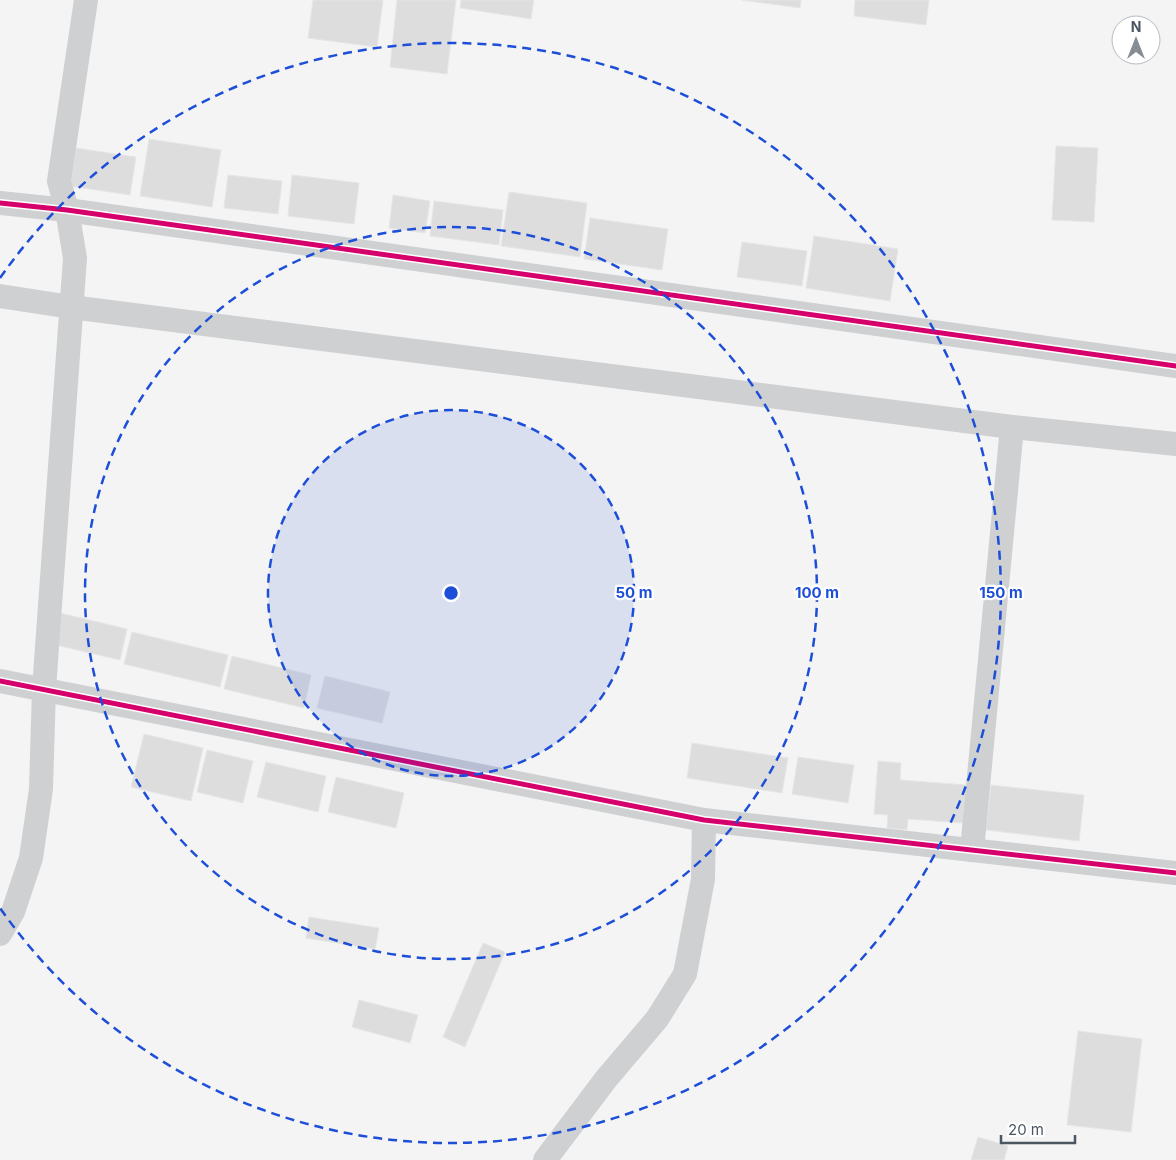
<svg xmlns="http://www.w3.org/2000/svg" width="1176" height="1160" font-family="Inter,sans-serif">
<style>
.building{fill:#ddddde;stroke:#e5e6e7}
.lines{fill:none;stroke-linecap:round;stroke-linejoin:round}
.street{stroke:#ced0d2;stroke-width:24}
.cycleway-casing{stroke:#fff;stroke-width:8}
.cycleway{stroke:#d6006c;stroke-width:5}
.ring{fill:none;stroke:#1d4ed8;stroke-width:2.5;stroke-dasharray:9 6}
.centre{fill:#1d4ed8;stroke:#fff;stroke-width:2.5}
.ring-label{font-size:15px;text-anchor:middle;font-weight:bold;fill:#1d4ed8;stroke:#fff;stroke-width:4.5;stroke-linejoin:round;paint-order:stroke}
</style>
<rect width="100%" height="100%" fill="#f4f4f4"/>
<g class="building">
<polygon points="313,0 383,0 377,47 308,38"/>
<polygon points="397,0 456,0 447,74 390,67"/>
<polygon points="461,0 534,0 531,19 460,8"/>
<polygon points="742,0 801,0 800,8"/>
<polygon points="855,0 929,0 926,25 854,16"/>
<polygon points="149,139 221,150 212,207 140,196"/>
<polygon points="1056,146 1098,148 1094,222 1052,220"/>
<polygon points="76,148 136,157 130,195 70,186"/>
<polygon points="228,175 282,181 278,214 224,208"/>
<polygon points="292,175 359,183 354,224 288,216"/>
<polygon points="509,192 587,203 580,257 501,246"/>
<polygon points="393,195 430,201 425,233 389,228"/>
<polygon points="434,201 503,210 499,245 430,236"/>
<polygon points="590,218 668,229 662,270 584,259"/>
<polygon points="814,236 898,249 890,301 806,288"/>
<polygon points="742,242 807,251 802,286 737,277"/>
<polygon points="60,613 127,629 120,660 52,644"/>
<polygon points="132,632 228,655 220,687 124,664"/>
<polygon points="232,656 311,675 304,708 224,689"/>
<polygon points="325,676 390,692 382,723 317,708"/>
<polygon points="144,734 203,748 191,801 131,787"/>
<polygon points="692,743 788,758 782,793 687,778"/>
<polygon points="207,750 253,761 243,803 197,792"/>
<polygon points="798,757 854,765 848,803 792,794"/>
<polygon points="878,761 901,763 900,780 966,785 963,823 908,819 907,830 887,828 888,815 874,814"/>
<polygon points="266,762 326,776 318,812 257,797"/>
<polygon points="336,777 404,793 396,828 328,812"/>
<polygon points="991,785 1084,795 1079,841 986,830"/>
<polygon points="309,917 379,928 375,949 306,938"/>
<polygon points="483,943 505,952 465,1047 443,1037"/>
<polygon points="359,1000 418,1015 410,1043 352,1027"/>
<polygon points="1078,1031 1142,1039 1131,1132 1067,1125"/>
<polygon points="978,1137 1008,1146 1004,1160 971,1160"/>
</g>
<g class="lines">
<g class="street">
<polyline points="0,203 67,210 1176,366"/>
<polyline points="0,296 71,307 1012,427 1176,444"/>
<polyline points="0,681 704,820 1176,873"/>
<polyline points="972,850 1012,427"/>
<polyline points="0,934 13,912 31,858 41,789 44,689 75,258 67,210 59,181 86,0"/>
<polyline points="545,1160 606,1079 657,1019 685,974 703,879 704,820"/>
</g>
<defs>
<g id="cycleway">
<polyline points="0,203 67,210 1176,366"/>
<polyline points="0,681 704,820 1176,873"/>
</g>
</defs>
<use href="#cycleway" class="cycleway-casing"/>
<use href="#cycleway" class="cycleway"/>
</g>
<circle cx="451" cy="593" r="183" fill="#1d4ed8" fill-opacity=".12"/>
<g class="ring">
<circle cx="451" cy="593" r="183"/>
<circle cx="451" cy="593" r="366"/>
<path d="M0 278A550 550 0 1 1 0 908"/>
</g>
<circle cx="451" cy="593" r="8" class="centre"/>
<g class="ring-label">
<text x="634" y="598">50 m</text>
<text x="817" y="598">100 m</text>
<text x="1001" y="598">150 m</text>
</g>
<g transform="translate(1136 40)"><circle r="24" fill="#ffffff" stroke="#b7bbc0"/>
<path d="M0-4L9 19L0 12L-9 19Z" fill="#868d94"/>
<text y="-8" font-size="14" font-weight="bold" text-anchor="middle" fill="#4a5661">N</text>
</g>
<path d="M1001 1135v8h74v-8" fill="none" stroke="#4a5661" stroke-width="2.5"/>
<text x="1008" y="1135" font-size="15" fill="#4a5661" stroke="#ffffff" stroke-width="4" paint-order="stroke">20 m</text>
</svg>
